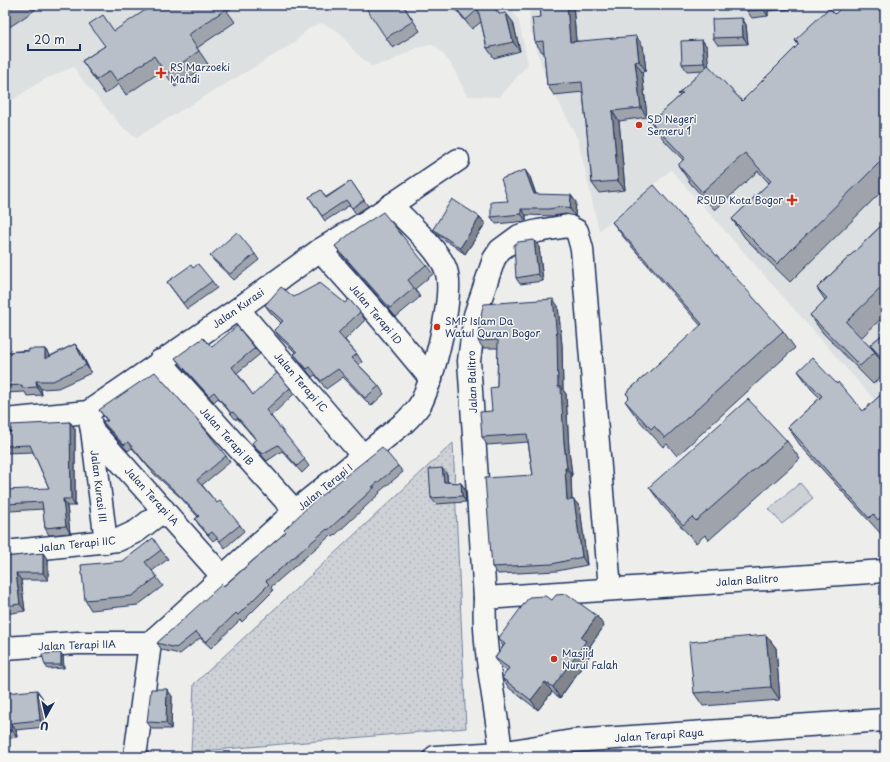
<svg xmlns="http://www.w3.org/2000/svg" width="890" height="762" font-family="'Playpen Sans',sans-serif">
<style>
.built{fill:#dde0e1}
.park{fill:url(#park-dots);stroke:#74809a}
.pitch{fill:#ced2d7;stroke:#74809a}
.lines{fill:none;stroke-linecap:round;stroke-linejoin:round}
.minor-casing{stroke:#1b2f5e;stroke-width:25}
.minor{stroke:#f6f6f2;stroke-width:22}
.wall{fill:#9fa4ac;stroke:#1b2f5e}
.shaded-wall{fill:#82868c;stroke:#1b2f5e}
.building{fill:#b9bfc8;stroke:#1b2f5e}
.poi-dot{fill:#c8321e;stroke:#f6f6f2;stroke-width:1.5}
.labels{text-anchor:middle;stroke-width:3;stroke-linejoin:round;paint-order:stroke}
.poi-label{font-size:10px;fill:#1b2f5e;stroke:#f6f6f2;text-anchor:start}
.street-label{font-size:10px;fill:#1b2f5e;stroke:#f6f6f2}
</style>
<defs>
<pattern id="park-dots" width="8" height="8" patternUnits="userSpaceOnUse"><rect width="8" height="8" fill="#ced2d7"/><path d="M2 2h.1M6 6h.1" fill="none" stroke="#b0b5bb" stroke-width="1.8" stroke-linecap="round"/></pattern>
</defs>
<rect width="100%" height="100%" fill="#edeeec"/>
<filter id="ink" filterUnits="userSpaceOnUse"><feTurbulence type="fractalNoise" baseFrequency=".025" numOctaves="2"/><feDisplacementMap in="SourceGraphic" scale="8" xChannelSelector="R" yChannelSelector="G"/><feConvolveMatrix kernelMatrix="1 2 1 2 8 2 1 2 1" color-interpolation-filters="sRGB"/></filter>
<g filter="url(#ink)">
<g class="built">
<polygon points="5,5 509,5 519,21 528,64 500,97 467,96 451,64 436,46 430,45 416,48 389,62 371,66 356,53 338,31 321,23 308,29 293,44 137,137 124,129 82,80 74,67 43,80 5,105"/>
<polygon points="530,5 885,5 885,412 671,170 599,231 578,140 543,71 529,25"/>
</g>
<polygon class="park" points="453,443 466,728 191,752 194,684"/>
<polygon class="pitch" points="800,483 813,498 782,524 769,509"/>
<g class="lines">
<defs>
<g id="minor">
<polyline points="320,250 377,314 431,379"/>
<polyline points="238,309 363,456"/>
<polyline points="160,361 295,511"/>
<polyline points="88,412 92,430 223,577"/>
<polyline points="5,420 88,412 238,309 320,250 366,222 458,160"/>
<polyline points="92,430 106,542"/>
<polyline points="5,552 118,540 137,531 164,510"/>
<polyline points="485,598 885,571"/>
<polyline points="5,648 77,643 150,643"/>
<path d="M501,753C496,703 482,648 485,598L469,361L475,315L494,259L500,250L519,236L538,231L568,226L577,231L582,249L610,589"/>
<path d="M135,757L150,643L295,511L405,422C411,416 417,410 421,403C433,378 455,295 446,270C439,249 406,221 391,205"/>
<polyline points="435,757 501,753 572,741 885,720"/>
</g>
</defs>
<use href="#minor" class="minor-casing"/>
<use href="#minor" class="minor"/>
</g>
<g class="wall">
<polygon points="5,5 32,5 35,10 5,30"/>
<polygon points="153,5 236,5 227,11 235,22 197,48 208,64 175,87 163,70 126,95 119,84 105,94 82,61 105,46"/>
<polygon points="403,5 420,31 393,48 386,38"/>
<polygon points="452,5 492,5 499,14 513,22 520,51 494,58 487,48 481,22 472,29"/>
<polygon points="540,5 573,5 576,41 643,46 646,71 642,72 647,117 619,121 625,190 599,193 592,183 583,92 554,95 547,85 544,52 542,52 535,42 541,17"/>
<polygon points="747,5 794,5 795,9 768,11 768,16 752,18 747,11"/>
<polygon points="885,5 885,188 790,282 745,238 732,219 769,183 758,171 715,210 691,184 678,165 683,160 664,140 651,122 680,96 678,94 703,70 687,71 682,64 702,40 707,47 708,66 742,101 798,45 795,40 835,14"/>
<polygon points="742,18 746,25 748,44 718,45 713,38"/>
<polygon points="530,177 536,194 576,202 575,216 566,214 553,216 526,215 526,221 496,224 491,217 508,201"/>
<polygon points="351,181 368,206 356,214 350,205 325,221 309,197 326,197"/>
<polygon points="480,217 485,224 465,254 438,235 433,229"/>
<polygon points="612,222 783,331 795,348 677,456 667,444 663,447 637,418 625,401 629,397 626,393 701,326 625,239"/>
<polygon points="885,222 885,315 861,338 875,352 885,366 885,373 873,384 823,333 810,315 825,300 817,288"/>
<polygon points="335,246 426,265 433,274 415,289 420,297 396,317 342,255"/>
<polygon points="539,247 543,281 520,284 516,278"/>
<polygon points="255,254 259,260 234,280 215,262 210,256"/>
<polygon points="193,268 212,281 217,288 187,309 167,282"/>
<polygon points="294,297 345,303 360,312 365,320 345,340 357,354 362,362 359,365 379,386 384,394 371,406 343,377 326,389 315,375 312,377 300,362 294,354 296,353 280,338 274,330 281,323 270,312 265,305"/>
<polygon points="558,306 562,345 563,390 566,394 569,450 572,475 571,475 572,500 574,500 580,507 587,565 557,571 498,574 492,567 533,475 528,442 487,445 482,437 492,411 497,387 498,348 483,348 478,341"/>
<polygon points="885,332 885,365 870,345"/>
<polygon points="75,344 81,352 91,373 58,388 41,389 42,395 27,396 25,392 5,393 5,352 45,349 50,356"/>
<polygon points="212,347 255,348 260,354 237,373 253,395 290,388 294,394 271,416 309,466 302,473 282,451 267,461 256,449 252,443 256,440 237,418 236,420 218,398 214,402 180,364 175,358"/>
<polygon points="798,371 837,384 863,411 885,391 885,532 882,535 800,445 788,427 820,398 811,389"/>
<polygon points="99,410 226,456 230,462 202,485 217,503 240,525 244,531 225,548 217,538 213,541 199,525 195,519 198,517 181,498 154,474 132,448 128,451 106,427 102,421 107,421"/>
<polygon points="70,422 75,429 75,506 67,506 70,533 49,535 45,528 43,509 10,511 6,504 49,488 33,452 5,453 5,433 11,432"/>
<polygon points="787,441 800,459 709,540 705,535 696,543 662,505 649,487"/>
<polygon points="398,466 403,472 379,492 380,493 333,537 331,535 271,587 273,591 242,622 240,620 211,648 200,638 180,654 162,650 157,643 286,532 284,530"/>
<polygon points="447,474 447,482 461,483 465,489 466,502 436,504 431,498"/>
<polygon points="161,550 168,559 152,571 163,586 138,605 91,610 85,600 123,561"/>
<polygon points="43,553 48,560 48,580 21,580 25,611 5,614 5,557"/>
<polygon points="552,600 604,626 590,646 593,651 560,698 552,692 538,710 509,688 502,678 507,671 502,668 495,658 503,646 498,639"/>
<polygon points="766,635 776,648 780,700 703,706 694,693"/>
<polygon points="63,656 64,668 48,669 45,665"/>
<polygon points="5,693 42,697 45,727 16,730 17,737 5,739"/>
<polygon points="172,696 171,729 152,729 147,722"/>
</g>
<g class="shaded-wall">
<polygon points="567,5 573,5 577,52 570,42"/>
<polygon points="763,5 768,11 768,16 764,10"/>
<polygon points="506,13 513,22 520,51 513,42"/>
<polygon points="742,18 746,25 748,44 743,37"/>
<polygon points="636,36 643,46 646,71 639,61"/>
<polygon points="702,40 707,47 709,70 704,63"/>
<polygon points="635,62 642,72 647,117 641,108"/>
<polygon points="612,111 619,121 625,190 618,181"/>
<polygon points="525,170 530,177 538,201 534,194"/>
<polygon points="571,195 576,202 575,216 570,209"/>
<polygon points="521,209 526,215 526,221 521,214"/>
<polygon points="480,217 485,224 465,254 460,248"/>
<polygon points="534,240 539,247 543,281 538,274"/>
<polygon points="553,299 558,306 562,345 563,390 566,394 569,450 572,475 567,468 564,443 558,387"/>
<polygon points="75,344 81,352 91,373 86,365"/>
<polygon points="45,349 50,356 45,359"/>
<polygon points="36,381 41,389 42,395 37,387"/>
<polygon points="70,422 75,429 75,506 71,499"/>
<polygon points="442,468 447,474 448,488 444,482"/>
<polygon points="565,468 571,475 572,508 567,500"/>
<polygon points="461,483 465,489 466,502 462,496"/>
<polygon points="63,499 67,506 70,533 66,526"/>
<polygon points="574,500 580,507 587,565 582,557"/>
<polygon points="43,553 48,560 48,580 43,573"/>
<polygon points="16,573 21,580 25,611 20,604"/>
<polygon points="597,616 604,626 590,646 593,651 560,698 553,687 581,638"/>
<polygon points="766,635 776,648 780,700 771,687"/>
<polygon points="61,653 63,656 64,668 61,665"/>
<polygon points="545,682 552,692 538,710 531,700"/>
<polygon points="167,689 172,696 171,729 166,723"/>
<polygon points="37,690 42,697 45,727 40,720"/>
<polygon points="11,723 16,730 17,737 12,730"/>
</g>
<g class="building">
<polygon points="5,5 15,5 5,12"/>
<polygon points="153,5 223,5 226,9 188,35 199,51 166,74 154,56 117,81 110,71 96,80 82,61 105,46 89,24 103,15 114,31"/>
<polygon points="364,5 403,5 413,21 386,38"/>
<polygon points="453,5 492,5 499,14 506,13 513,42 487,48 478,9 466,20"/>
<polygon points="540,5 567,5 570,42 636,36 639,61 635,62 641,108 612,111 618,181 592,183 582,82 547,85 543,41 535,42 532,18 541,17"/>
<polygon points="747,5 764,5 764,10 747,11"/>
<polygon points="844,5 885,5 885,157 777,264 732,219 771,181 745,153 702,192 678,165 685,158 651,122 683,93 678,94 708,65 742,101 799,44 795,40 829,8 835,14"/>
<polygon points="742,18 743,37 713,38 712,19"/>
<polygon points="702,40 704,63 682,64 681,41"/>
<polygon points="525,170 534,194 571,195 570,209 562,207 548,209 521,209 521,214 491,217 491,202 508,201 501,179"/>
<polygon points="351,181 364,200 352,208 346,200 322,216 309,197 321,190 326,198"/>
<polygon points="654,185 783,331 665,438 654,426 651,429 625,401 629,397 626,393 702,324 612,222"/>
<polygon points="452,199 480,217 460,248 433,229"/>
<polygon points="383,212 426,265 408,280 414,288 390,308 335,246 351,233"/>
<polygon points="885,222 885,284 846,322 875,352 860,366 810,315 827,298 817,288"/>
<polygon points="237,232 255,254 230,274 210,256"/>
<polygon points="534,240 538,274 516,278 514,245 518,242"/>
<polygon points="198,264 212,281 183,303 167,282 191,265 193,268"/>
<polygon points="320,283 345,303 349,299 360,312 338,333 357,354 352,358 379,386 365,398 338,369 321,381 310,367 307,369 294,354 297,352 274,330 283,321 265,305 281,287 294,297"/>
<polygon points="553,299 557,337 558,387 561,387 564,443 567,468 565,468 567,500 574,500 582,557 552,564 492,567 485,478 533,475 527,434 482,437 480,412 492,411 490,388 497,387 498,340 478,341 482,310 484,304"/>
<polygon points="237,326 255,348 232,367 253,395 277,373 290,388 266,410 305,459 297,466 278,445 262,454 252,443 256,439 233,412 231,413 214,392 209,396 175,358 203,338 212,347"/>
<polygon points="885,332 885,361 870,345"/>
<polygon points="75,344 86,365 53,381 36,381 37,387 22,388 22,385 5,386 5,352 29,351 29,349 45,349 45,359"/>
<polygon points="812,358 837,384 838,382 863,411 885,391 885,513 878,520 873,514 869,518 788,427 822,396 798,371"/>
<polygon points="155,372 196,418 226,456 197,480 217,503 220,501 240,525 220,541 212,532 208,535 195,519 199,516 176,492 149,467 128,442 124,445 102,421 108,421 99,410"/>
<polygon points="748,399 787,441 696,521 692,517 683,525 649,487"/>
<polygon points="70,422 71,499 63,499 66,526 45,528 42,502 6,504 5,490 49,488 30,445 5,446 5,433 11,432 11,425"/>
<polygon points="382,447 398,466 372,487 375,487 328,530 327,529 266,581 269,584 238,615 236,613 206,642 196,632 176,648 157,643 222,584 224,586 286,532 284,530 312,503"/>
<polygon points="442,468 444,482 461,483 462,496 431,498 429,469"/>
<polygon points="153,538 161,550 145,562 157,577 132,596 85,600 81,565 123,561"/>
<polygon points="43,553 43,573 16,573 20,604 5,606 5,557"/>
<polygon points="567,594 597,616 581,638 586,641 553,687 545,682 531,700 502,678 509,668 495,658 505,644 498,639 529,597 545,596 552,600 556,595"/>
<polygon points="766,635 771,687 694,693 689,642"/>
<polygon points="61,653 61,665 45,665 42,654"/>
<polygon points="151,689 167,689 166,723 147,722"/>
<polygon points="37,690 40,720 11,723 12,730 5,731 5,693"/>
</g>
</g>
<g class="poi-dot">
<path d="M159 67h4v4h4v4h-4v4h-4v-4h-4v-4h4z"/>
<circle cx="639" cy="125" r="4"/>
<path d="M790 194h4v4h4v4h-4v4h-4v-4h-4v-4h4z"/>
<circle cx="437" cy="327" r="4"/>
<circle cx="554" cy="659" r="4"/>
</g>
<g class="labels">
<g class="poi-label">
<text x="170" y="71">RS Marzoeki<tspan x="170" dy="12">Mahdi</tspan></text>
<text x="647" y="123">SD Negeri<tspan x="647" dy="12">Semeru 1</tspan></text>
<text x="783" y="204" text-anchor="end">RSUD Kota Bogor</text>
<text x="445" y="325">SMP Islam Da<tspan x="445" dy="12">Watul Quran Bogor</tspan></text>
<text x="562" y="657">Masjid<tspan x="562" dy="12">Nurul Falah</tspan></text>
</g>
<g class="street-label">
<text transform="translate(238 308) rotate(-35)" y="4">Jalan Kurasi</text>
<text transform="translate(376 314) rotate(50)" y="4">Jalan Terapi ID</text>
<text transform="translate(301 382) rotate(49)" y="4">Jalan Terapi IC</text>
<text transform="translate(472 382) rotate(-92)" y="4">Jalan Balitro</text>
<text transform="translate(227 436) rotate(48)" y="4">Jalan Terapi IB</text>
<text transform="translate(99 486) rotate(83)" y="4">Jalan Kurasi III</text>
<text transform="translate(325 487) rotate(-39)" y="4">Jalan Terapi I</text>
<text transform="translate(152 496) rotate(48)" y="4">Jalan Terapi IA</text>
<text transform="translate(77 544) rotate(-6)" y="4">Jalan Terapi IIC</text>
<text transform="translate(747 580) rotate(-4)" y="4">Jalan Balitro</text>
<text transform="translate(77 645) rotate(-2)" y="4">Jalan Terapi IIA</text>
<text transform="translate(659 735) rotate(-4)" y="4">Jalan Terapi Raya</text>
</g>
</g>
<rect width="890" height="762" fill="none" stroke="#f6f6f2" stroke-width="20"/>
<rect x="10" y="10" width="870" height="742" fill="none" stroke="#1b2f5e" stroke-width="1.5" filter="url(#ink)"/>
<g transform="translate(46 716) rotate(188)" stroke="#f6f6f2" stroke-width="3" paint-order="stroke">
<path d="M0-3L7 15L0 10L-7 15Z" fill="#1b2f5e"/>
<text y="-6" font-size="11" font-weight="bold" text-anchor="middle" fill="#1b2f5e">U</text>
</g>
<path d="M28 44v6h52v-6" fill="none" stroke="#1b2f5e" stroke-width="2"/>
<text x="34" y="44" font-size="12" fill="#1b2f5e" stroke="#f6f6f2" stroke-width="3" paint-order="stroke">20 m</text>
</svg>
